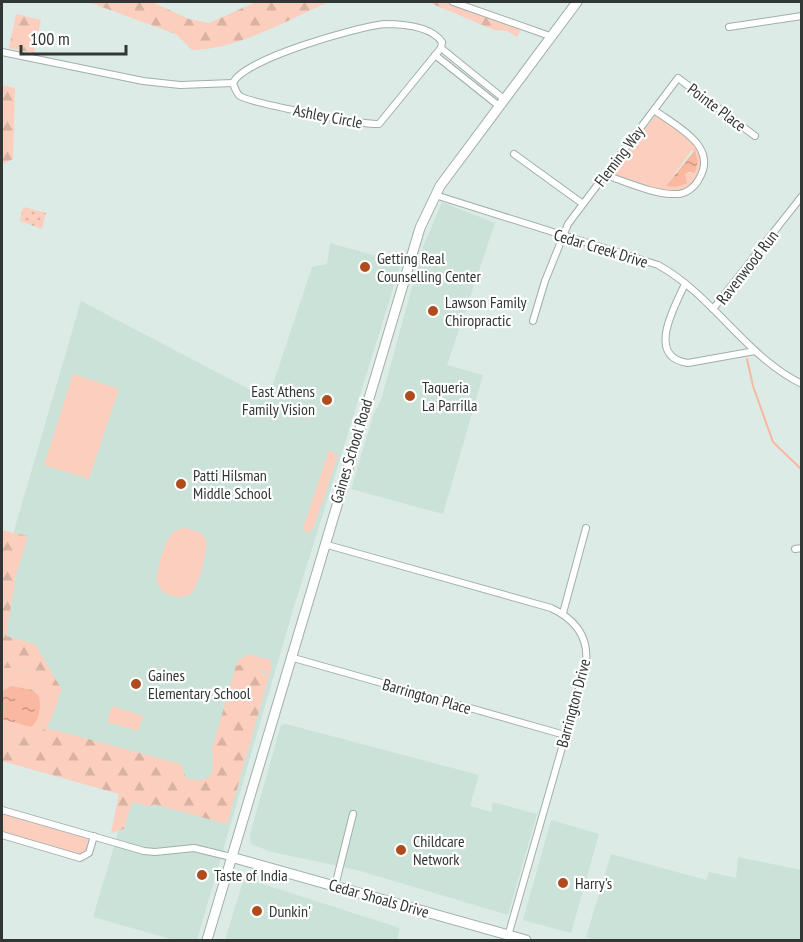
<svg xmlns="http://www.w3.org/2000/svg" width="803" height="942" font-family="'PT Sans Narrow',sans-serif">
<style>
.built{fill:#cbe2d9}
.grass{fill:#fbcebd;fill-rule:evenodd}
.forest{fill:url(#forest-firs)}
.park{fill:url(#park-dots)}
.water{fill:url(#water-ripples)}
.lines{fill:none;stroke-linecap:round;stroke-linejoin:round}
.stream{stroke:#f9b89f;stroke-width:2}
.street-casing{stroke:#a1afa9;stroke-width:8}
.secondary-casing{stroke:#a1afa9;stroke-width:11}
.street{stroke:#fff;stroke-width:6}
.secondary{stroke:#fff;stroke-width:9}
.poi-dot{fill:#b04b1e;stroke:#fff;stroke-width:2}
.labels{text-anchor:middle;stroke-width:4.5;stroke-linejoin:round;paint-order:stroke}
.street-label{font-size:16px;fill:#313735;stroke:#fff}
.poi-label{font-size:16px;fill:#313735;stroke:#fff;text-anchor:start}
</style>
<defs>
<pattern id="forest-firs" width="22" height="20" patternUnits="userSpaceOnUse" patternTransform="scale(1.5)"><rect width="22" height="20" fill="#fbcebd"/><path d="M5 1l3.5 6h-7zM16 11l3.5 6h-7z" fill="#d8b2a3"/></pattern>
<pattern id="park-dots" width="8" height="8" patternUnits="userSpaceOnUse" patternTransform="scale(1.5)"><rect width="8" height="8" fill="#fbcebd"/><path d="M2 2h.1M6 6h.1" fill="none" stroke="#d8b2a3" stroke-width="1.8" stroke-linecap="round"/></pattern>
<pattern id="water-ripples" width="26" height="14" patternUnits="userSpaceOnUse" patternTransform="scale(1.5)"><rect width="26" height="14" fill="#f9b89f"/><path d="M2 4q2-2 4 0t4 0M15 11q2-2 4 0t4 0" fill="none" stroke="#ca9682"/></pattern>
</defs>
<rect width="100%" height="100%" fill="#dcebe5"/>
<g class="built">
<polygon points="442,202 495,223 447,365 483,375 443,514 351,489 373,416 381,400 423,247"/>
<polygon points="330,243 401,263 293,610 197,940 174,940 93,917 129,796 2,759 2,572 81,301 268,399 312,267 327,264"/>
<polygon points="286,724 479,775 470,806 492,812 492,802 537,814 508,915 357,870 272,852 251,844 250,834 281,725"/>
<polygon points="551,820 599,834 571,933 523,920"/>
<polygon points="611,854 706,880 709,872 736,878 738,857 801,870 801,940 597,940 586,937"/>
<polygon points="244,878 400,928 397,940 225,940"/>
</g>
<g class="grass">
<path d="M656,115C676,124 715,151 698,177C694,184 687,189 679,191C661,195 633,181 615,176L612,172ZM691,151H694L698,161L695,173H687L666,186Z"/>
<polygon points="73,374 119,389 89,479 44,465"/>
<polygon points="329,450 338,456 314,526 308,534 303,528"/>
<path d="M185,528C193,530 201,531 205,538C210,546 198,589 190,594C180,602 159,594 157,581C156,571 164,545 170,536C173,531 179,529 185,528Z"/>
<polygon points="249,654 270,660 272,666 269,676 264,671 236,666 238,660"/>
<path d="M2,668C18,667 58,672 58,696C59,705 50,719 47,728L30,736L2,731Z"/>
<polygon points="112,706 143,716 138,731 107,722"/>
<polygon points="2,812 89,837 87,851 79,855 2,832"/>
</g>
<g class="forest">
<path d="M88,2H152L189,19L209,23L256,2H329C286,20 240,49 192,50L176,34Z"/>
<polygon points="428,2 450,2 521,30 517,37 507,31 494,30"/>
<polygon points="16,14 41,20 34,53 9,48"/>
<polygon points="2,85 15,88 13,159 2,164"/>
<path d="M2,530L28,536L16,575L6,636L35,644L62,690L58,696C50,672 25,667 2,668Z"/>
<polygon points="244,664 269,676 227,824 153,804 152,807 132,802 124,829 111,833 119,794 2,761 2,731 30,736 47,728 181,764 186,778 199,781 209,777 213,770 212,749 236,666"/>
</g>
<polygon class="park" points="23,207 46,213 42,229 20,221"/>
<g class="water">
<polygon points="695,150 698,161 695,173 689,172 685,174 687,183 676,187 666,186"/>
<path d="M11,686L32,690L39,696C41,706 40,721 31,727L2,719L3,691Z"/>
</g>
<g class="lines">
<polyline class="stream" points="747,359 753,386 773,442 802,470"/>
<defs>
<g id="street">
<polyline points="453,2 550,36"/>
<path d="M384,24C402,24 431,26 442,42L441,48L379,124C363,125 251,103 240,96C236,93 235,88 233,83C243,59 357,27 384,24Z"/>
<polyline points="729,27 802,16"/>
<polyline points="441,48 504,99"/>
<polyline points="2,52 143,81 180,85 233,83"/>
<polyline points="435,55 499,106"/>
<polyline points="514,154 583,204"/>
<path d="M605,175C627,182 654,195 677,194C686,194 695,187 699,179C719,146 676,126 654,110"/>
<path d="M435,195L658,265C713,295 745,356 802,384"/>
<path d="M685,284C675,306 645,357 688,363L755,351"/>
<polyline points="713,309 802,196"/>
<polyline points="533,321 545,281 568,224 678,78 755,136"/>
<path d="M324,544L551,608C575,619 589,637 586,664L508,936"/>
<polyline points="795,549 802,548"/>
<polyline points="563,613 586,528"/>
<polyline points="290,657 565,735"/>
<polyline points="2,810 144,851 155,852 194,848 231,857"/>
<polyline points="2,835 80,858 89,853 94,836"/>
<polyline points="335,886 353,814"/>
</g>
<g id="secondary">
<polyline points="231,857 526,940"/>
<polyline points="207,940 420,228 440,186 577,2"/>
</g>
</defs>
<use href="#street" class="street-casing"/>
<use href="#secondary" class="secondary-casing"/>
<use href="#street" class="street"/>
<use href="#secondary" class="secondary"/>
</g>
<g class="poi-dot">
<circle cx="365" cy="267" r="6"/>
<circle cx="433" cy="311" r="6"/>
<circle cx="410" cy="396" r="6"/>
<circle cx="327" cy="400" r="6"/>
<circle cx="181" cy="484" r="6"/>
<circle cx="136" cy="684" r="6"/>
<circle cx="401" cy="850" r="6"/>
<circle cx="202" cy="875" r="6"/>
<circle cx="563" cy="883" r="6"/>
<circle cx="257" cy="911" r="6"/>
</g>
<g class="labels">
<g class="street-label">
<text transform="translate(717 107) rotate(37)" y="6">Pointe Place</text>
<text transform="translate(328 116) rotate(11)" y="6">Ashley Circle</text>
<text transform="translate(619 156) rotate(-53)" y="6">Fleming Way</text>
<text transform="translate(601 248) rotate(17)" y="6">Cedar Creek Drive</text>
<text transform="translate(747 267) rotate(-52)" y="6">Ravenwood Run</text>
<text transform="translate(351 451) rotate(-73)" y="6">Gaines School Road</text>
<text transform="translate(427 696) rotate(16)" y="6">Barrington Place</text>
<text transform="translate(573 703) rotate(-75)" y="6">Barrington Drive</text>
<text transform="translate(379 898) rotate(16)" y="6">Cedar Shoals Drive</text>
</g>
<g class="poi-label">
<text x="377" y="264">Getting Real<tspan x="377" dy="18">Counselling Center</tspan></text>
<text x="445" y="308">Lawson Family<tspan x="445" dy="18">Chiropractic</tspan></text>
<text x="422" y="393">Taqueria<tspan x="422" dy="18">La Parrilla</tspan></text>
<text x="315" y="397" text-anchor="end">East Athens<tspan x="315" dy="18">Family Vision</tspan></text>
<text x="193" y="481">Patti Hilsman<tspan x="193" dy="18">Middle School</tspan></text>
<text x="148" y="681">Gaines<tspan x="148" dy="18">Elementary School</tspan></text>
<text x="413" y="847">Childcare<tspan x="413" dy="18">Network</tspan></text>
<text x="214" y="881">Taste of India</text>
<text x="575" y="889">Harry's</text>
<text x="269" y="917">Dunkin'</text>
</g>
</g>
<rect width="803" height="942" fill="none" stroke="#313735" stroke-width="6"/>
<path d="M21 45v9h105v-9" fill="none" stroke="#313735" stroke-width="3"/>
<text x="30" y="45" font-size="18" fill="#313735" stroke="#ffffff" stroke-width="4.5" paint-order="stroke">100 m</text>
</svg>
